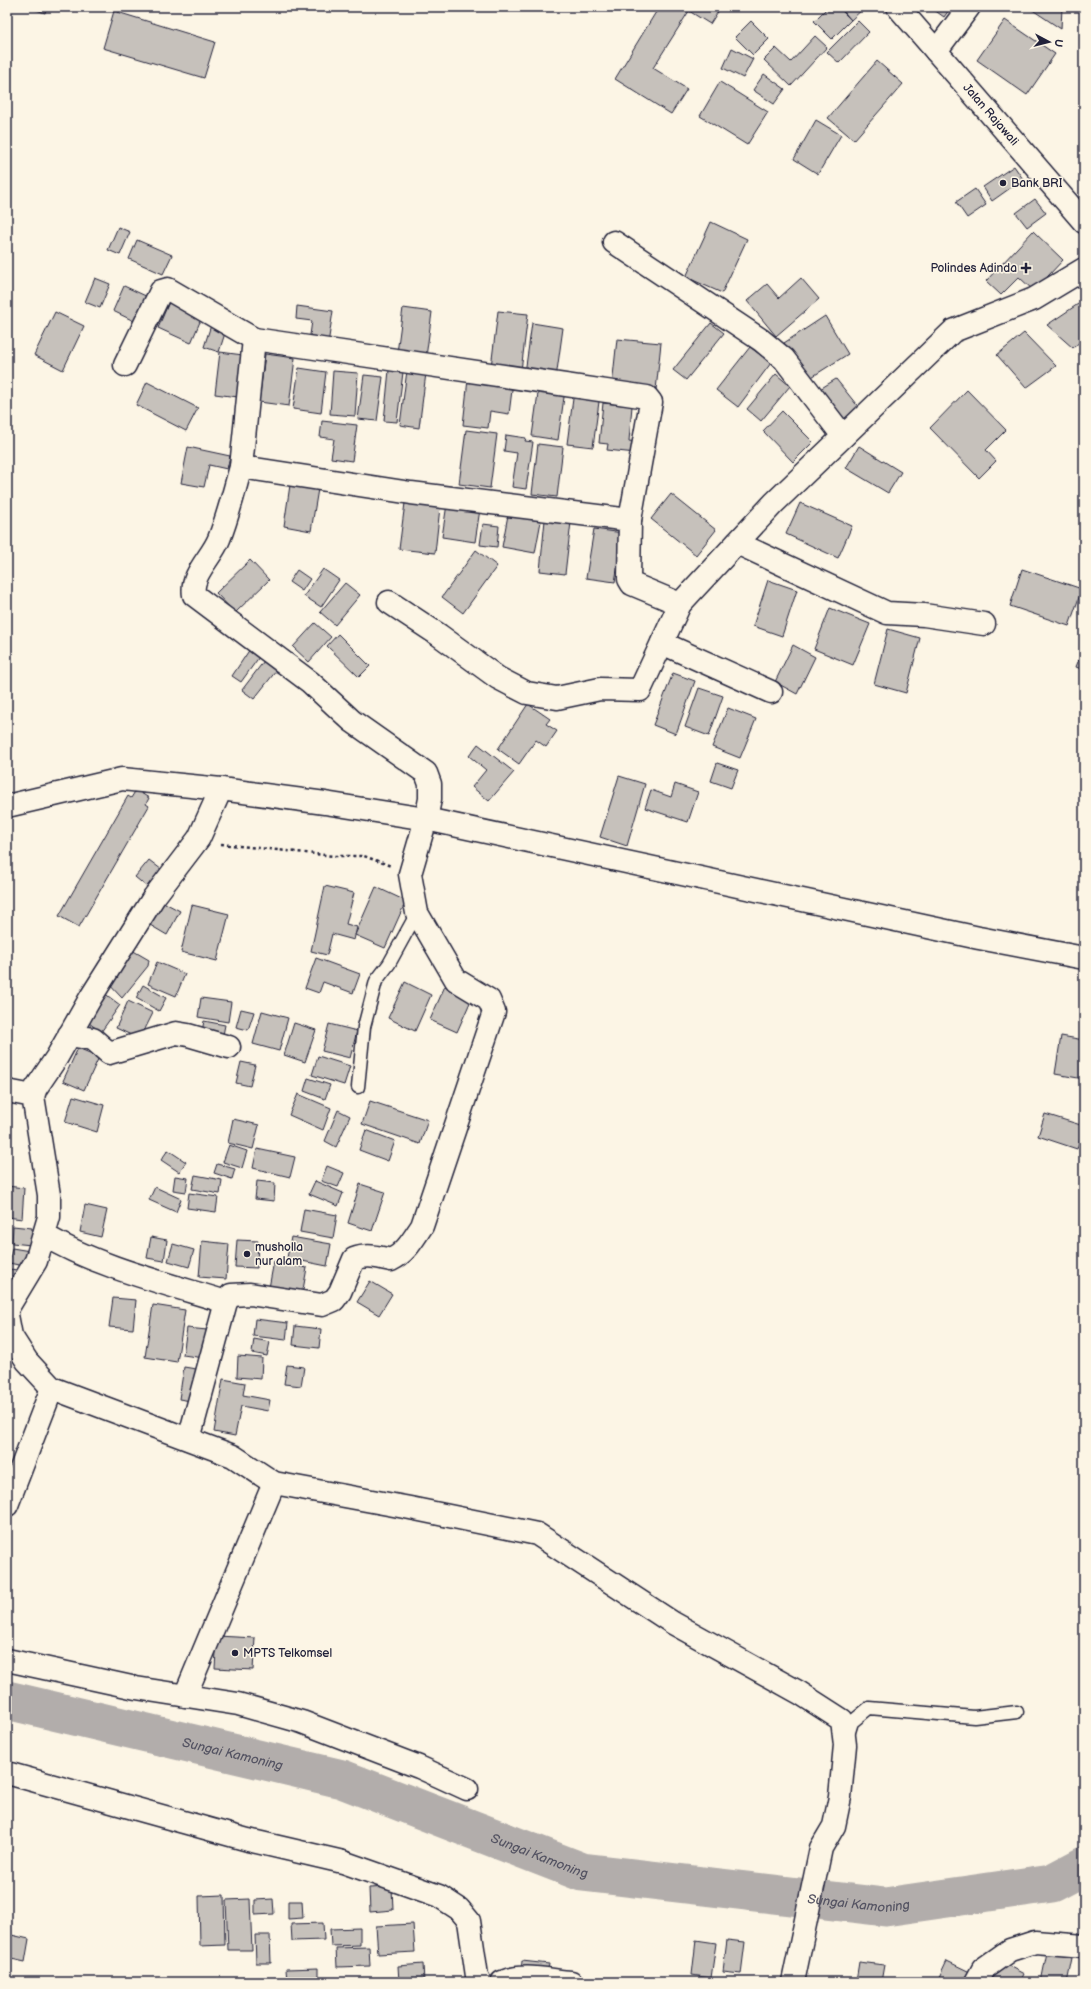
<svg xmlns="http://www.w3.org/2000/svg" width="1091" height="1989" font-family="'Balsamiq Sans',sans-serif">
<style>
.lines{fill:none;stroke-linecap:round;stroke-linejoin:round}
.river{stroke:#b2adab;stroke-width:39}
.building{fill:#c6c1bb;stroke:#22223b}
.lane-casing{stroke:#22223b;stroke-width:15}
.street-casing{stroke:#22223b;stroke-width:25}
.secondary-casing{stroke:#22223b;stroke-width:25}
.path{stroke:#22223b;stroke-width:2.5;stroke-dasharray:3 3;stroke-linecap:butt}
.lane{stroke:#fcf5e5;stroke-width:12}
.street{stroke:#fcf5e5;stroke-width:22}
.secondary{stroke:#fcf5e5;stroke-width:22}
.poi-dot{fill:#22223b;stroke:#fcf5e5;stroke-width:1.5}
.labels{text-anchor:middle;stroke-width:3;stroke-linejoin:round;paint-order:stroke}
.street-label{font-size:12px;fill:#22223b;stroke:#fcf5e5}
.poi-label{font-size:12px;fill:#22223b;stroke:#fcf5e5;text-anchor:start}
.water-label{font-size:13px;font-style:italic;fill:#545362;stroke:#fcf5e5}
</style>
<rect width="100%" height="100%" fill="#fcf5e5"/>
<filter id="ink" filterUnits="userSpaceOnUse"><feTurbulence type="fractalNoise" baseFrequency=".025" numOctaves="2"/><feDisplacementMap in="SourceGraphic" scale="8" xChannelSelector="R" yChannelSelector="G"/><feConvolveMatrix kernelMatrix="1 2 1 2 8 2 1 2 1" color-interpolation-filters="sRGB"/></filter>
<g filter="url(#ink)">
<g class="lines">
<path class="river" id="s1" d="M7,1700L342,1779L582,1872L885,1907L1052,1883L1084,1866"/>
</g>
<g class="building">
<polygon points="28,7 47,7 45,13"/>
<polygon points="659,7 714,7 719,10 710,24 689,11 653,68 687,89 671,114 615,79"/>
<polygon points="828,7 838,7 851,20 832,39 814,21"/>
<polygon points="840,7 865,7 851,20"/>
<polygon points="930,7 951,7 944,17"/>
<polygon points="1028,7 1062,7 1061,29"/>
<polygon points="114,11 215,42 204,78 103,48"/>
<polygon points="1005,20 1055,54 1027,95 977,60"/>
<polygon points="751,21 769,39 753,55 735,37"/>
<polygon points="858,21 869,32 839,63 827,52"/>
<polygon points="815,36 827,47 791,86 764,60 776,48 791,62"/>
<polygon points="732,48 753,59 743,78 723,68"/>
<polygon points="877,61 903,84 854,140 828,118"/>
<polygon points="764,74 785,89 774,104 753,90"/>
<polygon points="720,82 768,112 747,145 700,116"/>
<polygon points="816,120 841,135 818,174 794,159"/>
<polygon points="1014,166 1023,179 992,201 983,187"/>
<polygon points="975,189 986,205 967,218 956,202"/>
<polygon points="1035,199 1046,213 1027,227 1016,213"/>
<polygon points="711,222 747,239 722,293 686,277"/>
<polygon points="118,227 130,232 120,255 108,250"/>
<polygon points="1033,231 1063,260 1034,291 1019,277 1001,295 986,281"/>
<polygon points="137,240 172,255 163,274 129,259"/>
<polygon points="95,278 110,284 100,308 85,302"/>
<polygon points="801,278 819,299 776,336 747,301 767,284 779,298"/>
<polygon points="124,286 148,297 136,322 113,311"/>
<polygon points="1084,300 1084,338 1073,348 1047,325"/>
<polygon points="169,302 202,317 191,343 158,328"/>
<polygon points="297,306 333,311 328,344 309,342 312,321 296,319"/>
<polygon points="403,308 432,312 426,357 397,353"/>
<polygon points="498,311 528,314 521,371 491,367"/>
<polygon points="55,312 84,326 63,370 34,355"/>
<polygon points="825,316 848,354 807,380 784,343"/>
<polygon points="532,323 563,328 556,378 525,373"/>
<polygon points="711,323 724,333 686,380 673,370"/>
<polygon points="211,325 226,330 219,352 204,347"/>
<polygon points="1024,333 1056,366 1026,388 997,355"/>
<polygon points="617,339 661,343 656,390 612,386"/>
<polygon points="750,347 771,363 738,407 716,390"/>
<polygon points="220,352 243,355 238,397 215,394"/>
<polygon points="265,354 295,358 289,406 259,402"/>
<polygon points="299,368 326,372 321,413 293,409"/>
<polygon points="389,370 403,372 397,422 384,421"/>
<polygon points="407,370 426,373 419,428 400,425"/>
<polygon points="333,371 358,373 355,416 330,414"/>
<polygon points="776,374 790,386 761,421 747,409"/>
<polygon points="364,375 383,377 377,421 358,419"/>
<polygon points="468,379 513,382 509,414 490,411 488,428 463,425"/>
<polygon points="836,379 860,409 843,422 820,389"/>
<polygon points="147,382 198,408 186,431 136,405"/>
<polygon points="539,386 565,390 558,440 532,436"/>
<polygon points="967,390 1006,430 986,450 996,461 979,478 930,428"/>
<polygon points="574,391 600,394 593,447 567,444"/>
<polygon points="603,403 632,406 629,441 637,442 636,453 607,450 608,444 599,443"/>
<polygon points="782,411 813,442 793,462 763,431"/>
<polygon points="322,421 357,425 352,461 331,458 334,439 320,437"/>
<polygon points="466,430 497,434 490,488 459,484"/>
<polygon points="506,435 526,438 525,441 533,442 526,489 512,487 517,453 504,451"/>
<polygon points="538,444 563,447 557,497 532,494"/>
<polygon points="859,446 901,472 888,493 846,468"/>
<polygon points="188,447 230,456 227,469 209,465 204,487 181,483"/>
<polygon points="290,485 318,489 311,531 284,526"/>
<polygon points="671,494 716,530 696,555 651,519"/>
<polygon points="405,503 440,507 435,553 399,549"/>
<polygon points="800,503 852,526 838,558 786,534"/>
<polygon points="447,504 480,509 475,542 442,537"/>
<polygon points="508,515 541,521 535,553 502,547"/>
<polygon points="545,520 571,522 565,574 540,571"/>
<polygon points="483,524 499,526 497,547 480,545"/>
<polygon points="594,529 623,533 615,582 586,578"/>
<polygon points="476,550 497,566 463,613 442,597"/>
<polygon points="250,560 269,580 235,613 216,593"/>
<polygon points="323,569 339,580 321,607 304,596"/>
<polygon points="1022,569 1082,589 1069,626 1010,606"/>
<polygon points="297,570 310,579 302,591 289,582"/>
<polygon points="768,580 797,590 782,636 753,626"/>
<polygon points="345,583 360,595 335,625 320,612"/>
<polygon points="830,608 870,624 853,665 814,649"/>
<polygon points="315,623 331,637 309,662 293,647"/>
<polygon points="888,629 920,638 906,693 874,684"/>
<polygon points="338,634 370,666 359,677 327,646"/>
<polygon points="793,645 815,657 797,694 775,682"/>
<polygon points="252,646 262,653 241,682 232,676"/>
<polygon points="1084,646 1084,670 1076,667"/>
<polygon points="267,657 280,666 254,699 242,690"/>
<polygon points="673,673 695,681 676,734 653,725"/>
<polygon points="699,688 723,696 709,736 685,727"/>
<polygon points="528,704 550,719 546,724 557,731 546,747 536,740 519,764 498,749"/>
<polygon points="728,708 756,719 740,758 712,747"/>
<polygon points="478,744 514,772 489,801 472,787 486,770 469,756"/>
<polygon points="717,763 738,770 731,788 711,781"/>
<polygon points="619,776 645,784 627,846 600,837"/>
<polygon points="675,784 698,792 688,822 645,808 651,790 671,797"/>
<polygon points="136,790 149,798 146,804 149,806 79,927 59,916 128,796 131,798"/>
<polygon points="149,860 166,873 152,891 135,877"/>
<polygon points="325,886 354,893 346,924 357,927 354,940 332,934 327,955 311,951"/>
<polygon points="376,887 406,901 385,948 355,935"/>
<polygon points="163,902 180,911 167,935 150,925"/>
<polygon points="192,905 229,914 217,961 181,952"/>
<polygon points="130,949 149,960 148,966 122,998 105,980"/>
<polygon points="316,958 360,974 353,993 323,982 319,993 305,988"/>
<polygon points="157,962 185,974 176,996 148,984"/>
<polygon points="405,982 431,995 415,1031 388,1018"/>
<polygon points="143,985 166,998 159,1011 136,998"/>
<polygon points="445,986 472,998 457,1032 430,1020"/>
<polygon points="104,993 120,1005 101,1032 85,1020"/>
<polygon points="201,998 231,1002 228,1022 198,1017"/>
<polygon points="128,1001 153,1013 140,1039 116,1028"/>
<polygon points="241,1009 254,1012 248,1030 236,1027"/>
<polygon points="262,1011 288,1018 279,1051 253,1044"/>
<polygon points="204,1021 225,1025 223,1035 202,1031"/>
<polygon points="294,1023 316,1030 305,1062 284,1055"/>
<polygon points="329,1024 357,1031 350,1058 322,1051"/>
<polygon points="1061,1036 1084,1040 1084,1079 1055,1074"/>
<polygon points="78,1048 99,1057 84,1090 63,1081"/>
<polygon points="318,1056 350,1066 344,1085 312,1075"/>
<polygon points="241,1062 255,1065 250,1086 236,1083"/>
<polygon points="308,1078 330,1085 325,1099 304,1091"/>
<polygon points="298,1094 331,1108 323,1130 289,1115"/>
<polygon points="73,1096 104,1105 97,1132 65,1122"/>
<polygon points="370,1101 428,1120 420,1144 362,1124"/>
<polygon points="338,1110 350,1116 336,1147 325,1141"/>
<polygon points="1045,1114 1084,1126 1077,1149 1038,1136"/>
<polygon points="233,1119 259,1125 253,1149 228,1143"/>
<polygon points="366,1130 395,1141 388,1161 359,1150"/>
<polygon points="229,1145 247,1151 242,1168 223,1162"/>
<polygon points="257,1149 295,1157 290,1177 253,1168"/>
<polygon points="168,1150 186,1162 179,1172 161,1160"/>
<polygon points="217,1164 235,1169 232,1179 214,1173"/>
<polygon points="327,1166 344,1173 338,1187 321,1181"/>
<polygon points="195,1175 222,1180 220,1194 192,1189"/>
<polygon points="175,1176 188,1178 186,1192 173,1190"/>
<polygon points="257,1181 275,1183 274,1201 255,1199"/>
<polygon points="315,1181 343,1193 338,1206 309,1194"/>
<polygon points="360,1184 385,1192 372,1231 348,1223"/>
<polygon points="7,1186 24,1188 22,1219 7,1217"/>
<polygon points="155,1187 181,1199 176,1212 149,1200"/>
<polygon points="189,1193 218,1197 216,1212 187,1208"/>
<polygon points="85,1205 107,1210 101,1237 80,1232"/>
<polygon points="304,1209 337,1215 333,1238 300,1232"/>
<polygon points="7,1225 9,1225 7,1241"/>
<polygon points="13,1226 32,1228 31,1245 12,1243"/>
<polygon points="151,1237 167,1240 164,1261 147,1258"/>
<polygon points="291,1237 331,1244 327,1266 287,1258"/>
<polygon points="237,1240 258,1241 257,1268 235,1267"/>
<polygon points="202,1241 229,1244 226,1279 199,1277"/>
<polygon points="173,1244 194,1250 189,1267 168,1261"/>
<polygon points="12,1248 30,1251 28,1267 9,1263"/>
<polygon points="274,1261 307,1268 302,1295 269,1288"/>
<polygon points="8,1269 19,1270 17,1284 7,1282"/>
<polygon points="370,1281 392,1294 379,1315 357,1302"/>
<polygon points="113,1298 136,1300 133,1329 109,1327"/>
<polygon points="153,1305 185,1310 177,1362 145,1357"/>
<polygon points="255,1319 288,1323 286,1340 253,1336"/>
<polygon points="295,1326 321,1329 319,1348 293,1345"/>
<polygon points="187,1328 207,1330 204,1358 183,1355"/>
<polygon points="254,1339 270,1342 267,1356 252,1353"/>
<polygon points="238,1356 262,1358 261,1379 237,1377"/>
<polygon points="287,1365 304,1367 301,1386 284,1384"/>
<polygon points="184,1367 202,1370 197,1402 179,1399"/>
<polygon points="223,1379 245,1383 243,1395 270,1400 268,1411 241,1406 235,1436 214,1432"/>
<polygon points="217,1636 255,1638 253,1670 215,1668"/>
<polygon points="392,1887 393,1910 370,1912 369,1888"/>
<polygon points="224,1895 225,1945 200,1946 199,1896"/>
<polygon points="250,1899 252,1950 228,1950 226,1900"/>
<polygon points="273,1899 274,1914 255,1915 255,1900"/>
<polygon points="288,1901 302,1901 303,1918 288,1919"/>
<polygon points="323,1923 324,1940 292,1941 291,1924"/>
<polygon points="413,1924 415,1952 378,1954 376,1926"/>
<polygon points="360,1928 360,1945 331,1946 330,1929"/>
<polygon points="7,1934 29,1939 25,1962 7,1958"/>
<polygon points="255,1935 270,1935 271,1963 256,1963"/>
<polygon points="696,1940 716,1943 711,1978 692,1975"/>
<polygon points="727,1940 745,1942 741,1974 723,1972"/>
<polygon points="369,1947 370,1966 337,1967 336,1948"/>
<polygon points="1047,1952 1072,1958 1067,1982 1041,1982"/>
<polygon points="522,1961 549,1964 547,1976 521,1972"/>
<polygon points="947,1961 972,1973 968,1982 947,1982 939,1978"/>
<polygon points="999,1961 1024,1974 1020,1982 989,1981"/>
<polygon points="859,1962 884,1965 881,1982 856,1981"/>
<polygon points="423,1964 424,1982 399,1982 398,1966"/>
<polygon points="318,1968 318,1982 287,1982 286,1969"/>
</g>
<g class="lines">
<defs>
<g id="lane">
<polyline points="358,1087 364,1027 376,981 389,964 417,913"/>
<polyline points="848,1735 852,1722 869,1708 974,1717 1017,1712"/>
</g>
<g id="street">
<polyline points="936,51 969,7"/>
<polyline points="614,242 761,340 784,359 843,436"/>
<polyline points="125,365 161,291 168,289 254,339"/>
<polyline points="241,467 254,339 647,397 651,402 630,520"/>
<polyline points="737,543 887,613 924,615 984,624"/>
<polyline points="389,602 439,635 498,678 527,693 557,698 600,689 640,690 680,604 692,591 774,503 953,331 1034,299 1084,269"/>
<polyline points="662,643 771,692"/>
<polyline points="7,806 122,779 221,789 325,803 426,819 979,938 1084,958"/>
<polyline points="69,1035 93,1039 109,1053 176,1033 188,1035 229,1047"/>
<polyline points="7,1091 33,1096 49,1195 49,1217 36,1261 7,1309"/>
<polyline points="33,1096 36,1088 57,1057 91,997 154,897 199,838 221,789"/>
<path d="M44,1235C95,1266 168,1284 226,1302"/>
<polyline points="7,1315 11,1336 27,1361 52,1388 233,1456 274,1483 410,1508 537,1534 673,1623 800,1693 842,1720 845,1745 840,1797 834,1826 821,1848 793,1982"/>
<path d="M189,1439L226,1302L231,1295L250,1294L322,1305L334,1300L340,1292L354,1259C367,1254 378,1257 391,1260C406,1253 413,1239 422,1226L494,1012L489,1000L456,980L417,913L410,874L426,819L430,799V784L426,773L352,721L310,682L194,595C190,575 212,557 219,539C228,517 234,491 241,467L411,493L630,520L629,579L632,584L680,604"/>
<polyline points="7,1505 52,1388"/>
<polyline points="7,1660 136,1688 238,1704 302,1722 419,1767 467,1789"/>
<polyline points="185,1696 274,1483"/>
<polyline points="7,1773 248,1840 343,1862 439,1896 459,1909 469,1921 477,1976 480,1982"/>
<path d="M502,1982C523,1973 548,1980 571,1982"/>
<polyline points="976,1982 983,1969 1010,1950 1035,1942 1084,1946"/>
</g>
<g id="secondary">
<path id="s2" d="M898,7L1084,222"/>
</g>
</defs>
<use href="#lane" class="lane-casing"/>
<use href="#street" class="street-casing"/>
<use href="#secondary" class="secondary-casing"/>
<polyline class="path" points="221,844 334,856 364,856 391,866"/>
<use href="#lane" class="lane"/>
<use href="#street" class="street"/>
<use href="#secondary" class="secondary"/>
</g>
</g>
<g class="poi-dot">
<circle cx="1003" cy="183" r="4"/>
<path d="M1024 262h4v4h4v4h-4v4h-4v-4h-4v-4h4z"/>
<circle cx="247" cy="1254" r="4"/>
<circle cx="235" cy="1653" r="4"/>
</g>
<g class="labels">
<g class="street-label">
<text dy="4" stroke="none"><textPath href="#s2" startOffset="142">Jalan Rajawali</textPath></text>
</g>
<g class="poi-label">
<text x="1011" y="187">Bank BRI</text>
<text x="1017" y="272" text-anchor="end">Polindes Adinda</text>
<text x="255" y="1251">musholla<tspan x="255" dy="14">nur alam</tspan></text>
<text x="243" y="1657">MPTS Telkomsel</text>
</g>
<g class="water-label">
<text dy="5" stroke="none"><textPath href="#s1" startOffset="232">Sungai Kamoning</textPath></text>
<text dy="5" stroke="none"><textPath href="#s1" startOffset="556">Sungai Kamoning</textPath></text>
<text dy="5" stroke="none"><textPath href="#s1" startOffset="880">Sungai Kamoning</textPath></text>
</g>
</g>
<rect width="1091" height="1989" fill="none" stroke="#fcf5e5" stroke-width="24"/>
<rect x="12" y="12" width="1067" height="1965" fill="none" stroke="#22223b" stroke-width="1.5" filter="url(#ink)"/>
<g transform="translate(1049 42) rotate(97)" stroke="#fcf5e5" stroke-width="3" paint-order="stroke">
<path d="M0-3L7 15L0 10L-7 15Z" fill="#22223b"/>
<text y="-6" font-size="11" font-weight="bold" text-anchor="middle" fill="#22223b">U</text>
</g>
</svg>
